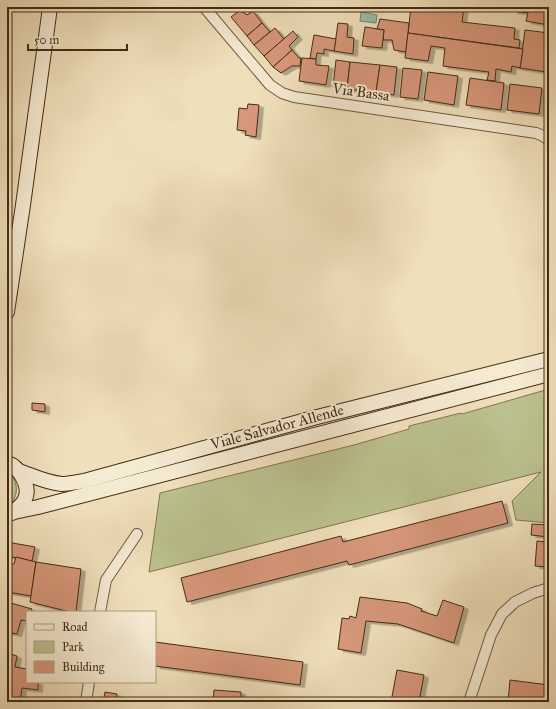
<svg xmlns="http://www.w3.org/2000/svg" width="556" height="709" font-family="'IM FELL Great Primer',serif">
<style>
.green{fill:#bbc18e;stroke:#807652}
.water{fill:#9abdac;stroke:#788370}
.building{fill:#d7977a;stroke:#442b15;filter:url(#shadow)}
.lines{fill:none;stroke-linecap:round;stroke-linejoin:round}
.street-casing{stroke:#6f583e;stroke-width:12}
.secondary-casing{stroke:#442b15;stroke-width:16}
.street{stroke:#f5ead2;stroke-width:10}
.secondary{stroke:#f5ead2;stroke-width:14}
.labels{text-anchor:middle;stroke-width:4;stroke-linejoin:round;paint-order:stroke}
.street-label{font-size:15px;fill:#442b15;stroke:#f5ead2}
</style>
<defs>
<filter id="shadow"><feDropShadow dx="4.5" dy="2.5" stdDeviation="0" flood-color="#0004"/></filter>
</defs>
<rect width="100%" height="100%" fill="#efdfba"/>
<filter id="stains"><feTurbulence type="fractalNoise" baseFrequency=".005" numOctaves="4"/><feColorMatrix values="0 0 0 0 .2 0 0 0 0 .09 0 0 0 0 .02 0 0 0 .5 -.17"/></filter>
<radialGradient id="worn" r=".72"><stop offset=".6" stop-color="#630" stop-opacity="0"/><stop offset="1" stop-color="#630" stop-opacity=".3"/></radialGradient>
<g class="green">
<polygon points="549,389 549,523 516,520 512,501 541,472 149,572 160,493 354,445 409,429 409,426 461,413 462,414"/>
<path d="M7,472C16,477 19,490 14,499C13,502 10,504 7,506Z"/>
</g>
<polygon class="water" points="361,12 377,15 376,23 360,21"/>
<g class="building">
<polygon points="411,7 464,7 462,22 515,28 514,39 520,40 519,48 408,33"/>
<polygon points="513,7 549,7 549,25 526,21 528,13 513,11"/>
<polygon points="239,11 243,12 247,15 253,11 262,23 247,36 231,17"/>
<polygon points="380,19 409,23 406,52 394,50 392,40 383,40 384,30 377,29"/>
<polygon points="262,23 270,32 254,45 247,36"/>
<polygon points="338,23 348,24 347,37 354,38 353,54 334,51"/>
<polygon points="365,27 384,30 382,48 362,46"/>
<polygon points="275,28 284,39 264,56 254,45"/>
<polygon points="525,30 549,33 549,47 546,72 520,68"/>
<polygon points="293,31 298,37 289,46 292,50 273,67 264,56"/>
<polygon points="408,33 523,49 520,68 512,66 511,72 496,69 495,81 487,80 489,72 443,66 445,48 431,46 428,61 405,58"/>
<polygon points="314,35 336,39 334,51 324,49 324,54 317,53 316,59 310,58"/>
<polygon points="292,50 299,58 301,58 300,66 292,66 281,73 273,67"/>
<polygon points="302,58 316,59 316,65 329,66 326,85 299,81"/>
<polygon points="336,60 350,62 347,89 333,87"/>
<polygon points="350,62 380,65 376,92 347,89"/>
<polygon points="380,65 397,67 394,95 376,92"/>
<polygon points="403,68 422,70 418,99 400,97"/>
<polygon points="428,72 458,76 454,105 424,100"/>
<polygon points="470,78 504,83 501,110 466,105"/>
<polygon points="510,84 542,88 539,114 507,110"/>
<polygon points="248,104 259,105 256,137 245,135 246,131 237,130 239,108 247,109"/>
<polygon points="32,403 45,404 45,412 32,410"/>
<polygon points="502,501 508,523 349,565 347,561 187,602 181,578 341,536 343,542"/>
<polygon points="532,524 549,525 549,537 531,535"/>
<polygon points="537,541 549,542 549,567 535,566"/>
<polygon points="7,542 35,547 32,561 7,556"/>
<polygon points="16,557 36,562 31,596 7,592 7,563 14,564"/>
<polygon points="36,562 81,569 76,612 70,612 30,602"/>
<polygon points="360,597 407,603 422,609 421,611 437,616 443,600 464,607 454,643 398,624 366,621 361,653 338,649 342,618 349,619 350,616 356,618"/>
<polygon points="7,602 32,609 31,612 27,612 27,621 21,620 17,634 7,632"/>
<polygon points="155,642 303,662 300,685 155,666"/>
<polygon points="7,653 17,656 15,667 27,669 27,682 38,682 38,690 22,688 20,702 7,702"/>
<polygon points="397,670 424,675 419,702 391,702"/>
<polygon points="510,680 549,685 549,702 508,702"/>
<polygon points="214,690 241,692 241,702 213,702"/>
<polygon points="105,692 117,694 116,702 103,702"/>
</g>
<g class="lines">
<defs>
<g id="street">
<polyline points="204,7 270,85 282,93 294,97 536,133 541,135 549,140"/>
<polyline points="100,612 106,580 137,534"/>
<polyline points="86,702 89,682"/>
<polyline points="469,702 491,635 502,614 515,602 533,593 549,588"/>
</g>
<g id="secondary">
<polyline points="7,312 23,205 48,22 50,7"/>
<path d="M7,463C19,466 31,487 25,499C23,504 17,509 12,513"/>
<path d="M19,471C33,476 47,483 62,484C69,484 77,482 84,481L317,417L549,359"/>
<polyline points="14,512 38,507 549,374"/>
</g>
</defs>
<use href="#street" class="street-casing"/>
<use href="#secondary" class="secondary-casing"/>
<use href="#street" class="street"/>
<use href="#secondary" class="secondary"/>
</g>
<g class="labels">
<g class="street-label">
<text transform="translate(361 92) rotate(8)" y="5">Via Bassa</text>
<text transform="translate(277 427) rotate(-15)" y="5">Viale Salvador Allende</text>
</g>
</g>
<rect width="556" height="709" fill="none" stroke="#efdfba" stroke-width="24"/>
<rect x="8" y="8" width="540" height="693" fill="none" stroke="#442b15" stroke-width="2"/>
<rect x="12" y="12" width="532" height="685" fill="none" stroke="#442b15"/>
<rect x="26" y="611" width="130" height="72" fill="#f5ead2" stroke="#ae9e86"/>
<rect x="34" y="624" width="20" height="6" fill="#f5ead2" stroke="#ae9e86"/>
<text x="62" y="631" font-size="12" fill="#442b15">Road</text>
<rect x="34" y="641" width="20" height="12" fill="#bbc18e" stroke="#ae9e86"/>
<text x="62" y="651" font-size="12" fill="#442b15">Park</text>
<rect x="34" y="661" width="20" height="12" fill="#d7977a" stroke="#ae9e86"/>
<text x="62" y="671" font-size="12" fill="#442b15">Building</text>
<path d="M28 44v6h99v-6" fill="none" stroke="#442b15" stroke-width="2"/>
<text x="34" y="44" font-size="12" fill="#442b15" stroke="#f5ead2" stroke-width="3" paint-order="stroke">50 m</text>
<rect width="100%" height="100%" filter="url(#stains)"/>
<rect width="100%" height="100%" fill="url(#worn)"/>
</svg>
